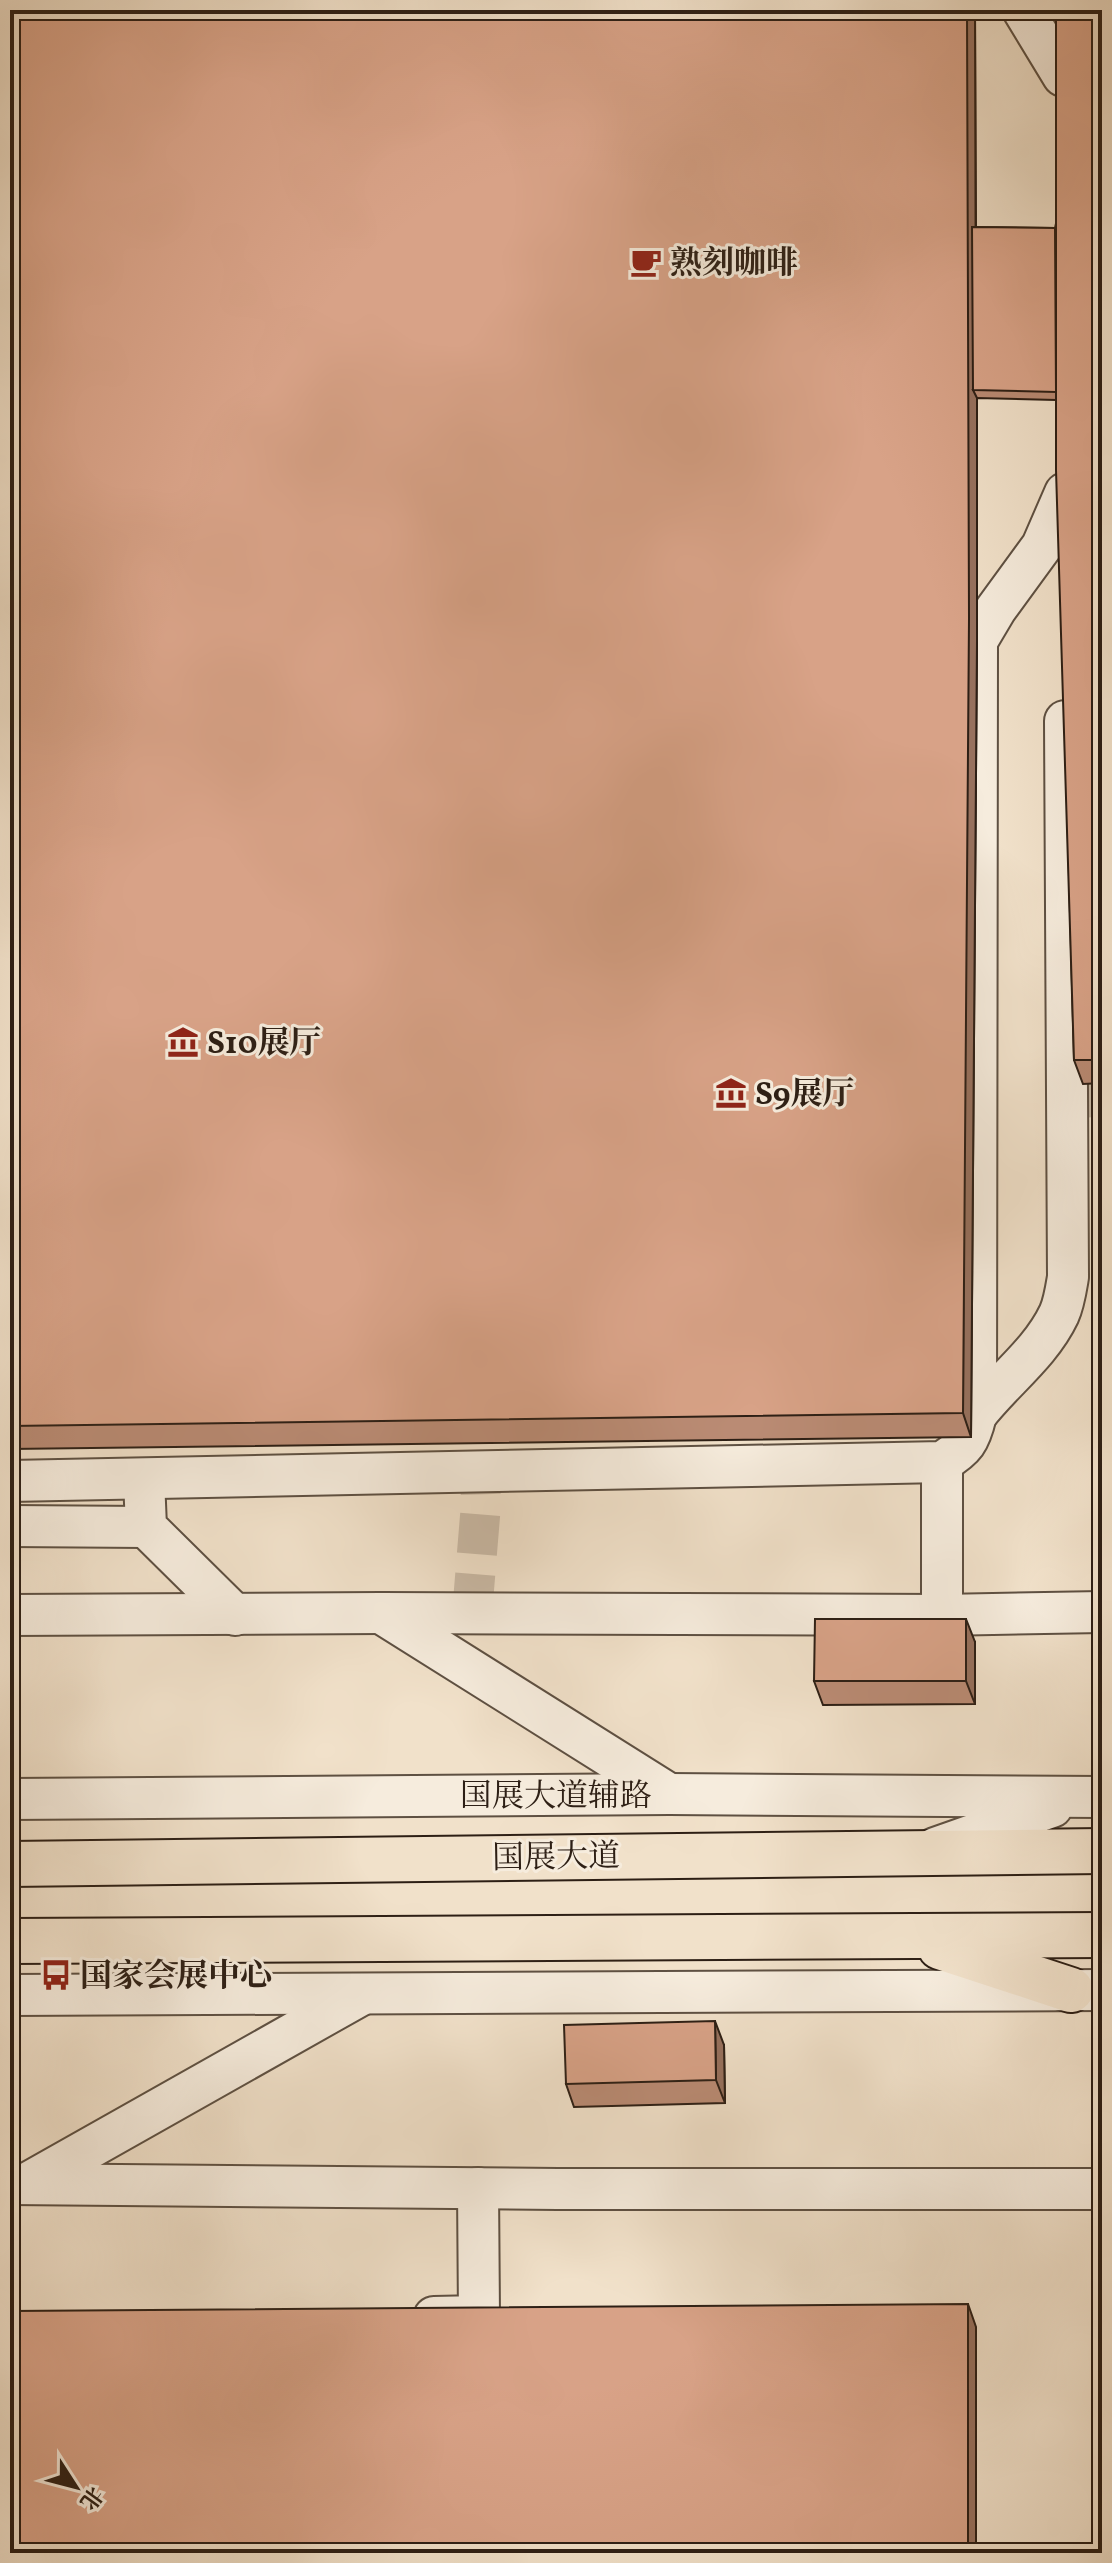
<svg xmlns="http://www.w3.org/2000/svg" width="1112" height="2563" font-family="Vollkorn,'Noto Serif SC',serif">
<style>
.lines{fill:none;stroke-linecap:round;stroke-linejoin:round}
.minor-tunnel{stroke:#cabaa6;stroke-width:40;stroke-dasharray:40 20;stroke-linecap:butt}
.minor-casing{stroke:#5e5042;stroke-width:44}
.major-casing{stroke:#2d1f15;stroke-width:48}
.minor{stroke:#f6ecdd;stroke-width:40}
.major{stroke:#f1e1ca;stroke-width:44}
.wall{fill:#ba8b74;stroke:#2d1f15;stroke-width:2}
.shaded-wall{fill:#97715e;stroke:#2d1f15;stroke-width:2}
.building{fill:#d8a287;stroke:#2d1f15;stroke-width:2}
.labels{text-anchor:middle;stroke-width:6;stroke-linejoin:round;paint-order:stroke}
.poi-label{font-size:32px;font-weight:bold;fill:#2d1f15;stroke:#f6ecdd;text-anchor:start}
.street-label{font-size:32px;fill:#2d1f15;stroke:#f6ecdd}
</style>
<rect width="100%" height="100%" fill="#f1e1ca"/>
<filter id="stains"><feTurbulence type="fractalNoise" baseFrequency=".0025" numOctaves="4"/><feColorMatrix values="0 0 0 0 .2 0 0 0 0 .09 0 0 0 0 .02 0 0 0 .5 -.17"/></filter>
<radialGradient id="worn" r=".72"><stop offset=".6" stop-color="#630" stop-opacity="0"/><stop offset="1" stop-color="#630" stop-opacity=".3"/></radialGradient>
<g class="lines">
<g class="minor-tunnel">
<polyline points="1067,1098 1102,1097"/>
<polyline points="472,1614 481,1504 478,1390"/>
</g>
<defs>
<g id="minor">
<polyline points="1023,10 1063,76"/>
<path d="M976,1415C1003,1380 1040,1354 1059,1314C1064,1303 1066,1289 1068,1277L1065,721"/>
<polyline points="144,1479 146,1527 235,1615"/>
<path d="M10,1481L942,1462C965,1448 970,1441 976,1415L977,641L996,609L1042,546L1065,493"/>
<polyline points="10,1526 146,1527"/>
<polyline points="381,1613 669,1794"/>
<polyline points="10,1615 381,1613 942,1615 1102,1612"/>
<polyline points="942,1615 942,1462"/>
<polyline points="10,1799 669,1794 1102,1797"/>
<polyline points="935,1848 1052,1807"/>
<polyline points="10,1995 1102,1990"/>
<polyline points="10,2184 558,2189 1102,2189"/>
<polyline points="26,2184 361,1995"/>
<polyline points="434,2317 479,2316 478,2188"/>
</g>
<g id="major">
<polyline points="10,1864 1102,1851"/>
<polyline points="10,1941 1102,1935"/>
<polyline points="940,1947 1071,1990"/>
</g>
</defs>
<use href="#minor" class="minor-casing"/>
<use href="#major" class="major-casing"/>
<use href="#minor" class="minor"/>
<use href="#major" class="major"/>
</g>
<g class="wall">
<polygon points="10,10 975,10 976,227 1055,228 1102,10 1102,1083 1083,1084 1074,1060 1056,400 977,398 977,641 971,1437 10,1449"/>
<polygon points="975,1642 975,1704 823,1705 814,1681"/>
<polygon points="724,2045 725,2103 574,2107 566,2084"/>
</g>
<g class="shaded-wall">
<polygon points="967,10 975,10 976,390 973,390 977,398 977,641 971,1437 963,1413"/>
<polygon points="966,1619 975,1642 975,1704 966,1681"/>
<polygon points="715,2021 724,2045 725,2103 716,2080"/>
<polygon points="968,2304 976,2327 976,2553 968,2553"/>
</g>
<g class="building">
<polygon points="10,10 967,10 969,618 963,1413 10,1426"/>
<polygon points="1056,10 1102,10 1102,1060 1074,1060 1056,470"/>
<polygon points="972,227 1055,228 1056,392 973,390"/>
<polygon points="815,1619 966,1619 966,1681 814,1681"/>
<polygon points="715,2021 716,2080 566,2084 564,2025"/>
<polygon points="968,2304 968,2553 10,2553 10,2311"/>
</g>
<defs>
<symbol id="cafe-bare" viewBox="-9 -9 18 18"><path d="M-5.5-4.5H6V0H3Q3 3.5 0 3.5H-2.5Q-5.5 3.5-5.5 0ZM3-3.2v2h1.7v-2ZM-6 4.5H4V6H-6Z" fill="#8f2418" stroke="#f6ecdd" stroke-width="2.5" paint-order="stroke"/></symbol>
<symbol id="museum-bare" viewBox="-9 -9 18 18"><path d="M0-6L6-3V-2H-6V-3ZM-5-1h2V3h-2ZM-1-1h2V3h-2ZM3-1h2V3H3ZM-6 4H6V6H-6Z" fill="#8f2418" stroke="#f6ecdd" stroke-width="2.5" paint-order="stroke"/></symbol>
<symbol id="bus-bare" viewBox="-9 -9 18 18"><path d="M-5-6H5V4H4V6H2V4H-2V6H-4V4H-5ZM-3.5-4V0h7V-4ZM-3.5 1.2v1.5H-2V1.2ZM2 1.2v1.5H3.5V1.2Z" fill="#8f2418" stroke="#f6ecdd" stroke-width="2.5" paint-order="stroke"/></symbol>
</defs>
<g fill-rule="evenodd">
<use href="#cafe-bare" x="624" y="240" width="44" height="44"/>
<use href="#museum-bare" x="161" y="1020" width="44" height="44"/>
<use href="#museum-bare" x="709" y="1071" width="44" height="44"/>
<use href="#bus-bare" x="34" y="1953" width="44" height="44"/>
</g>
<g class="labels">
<g class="poi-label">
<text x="670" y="273">熟刻咖啡</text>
<text x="207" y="1053">S10展厅</text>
<text x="755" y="1104">S9展厅</text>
<text x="80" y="1986">国家会展中心</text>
</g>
<g class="street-label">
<text x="556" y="1806">国展大道辅路</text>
<text transform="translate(556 1856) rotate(-1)" y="11">国展大道</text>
</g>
</g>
<rect width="1112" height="2563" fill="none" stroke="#f1e1ca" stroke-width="40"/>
<rect x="12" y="12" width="1088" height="2539" fill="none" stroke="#2d1f15" stroke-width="4"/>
<rect x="20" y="20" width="1072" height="2523" fill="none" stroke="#2d1f15" stroke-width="2"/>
<g transform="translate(76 2487) rotate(126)" stroke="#f6ecdd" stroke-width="6" paint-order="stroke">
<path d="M0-6L14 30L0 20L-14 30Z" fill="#2d1f15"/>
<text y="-12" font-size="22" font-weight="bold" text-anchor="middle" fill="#2d1f15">北</text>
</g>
<rect width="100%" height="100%" filter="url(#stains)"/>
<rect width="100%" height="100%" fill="url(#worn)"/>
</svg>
